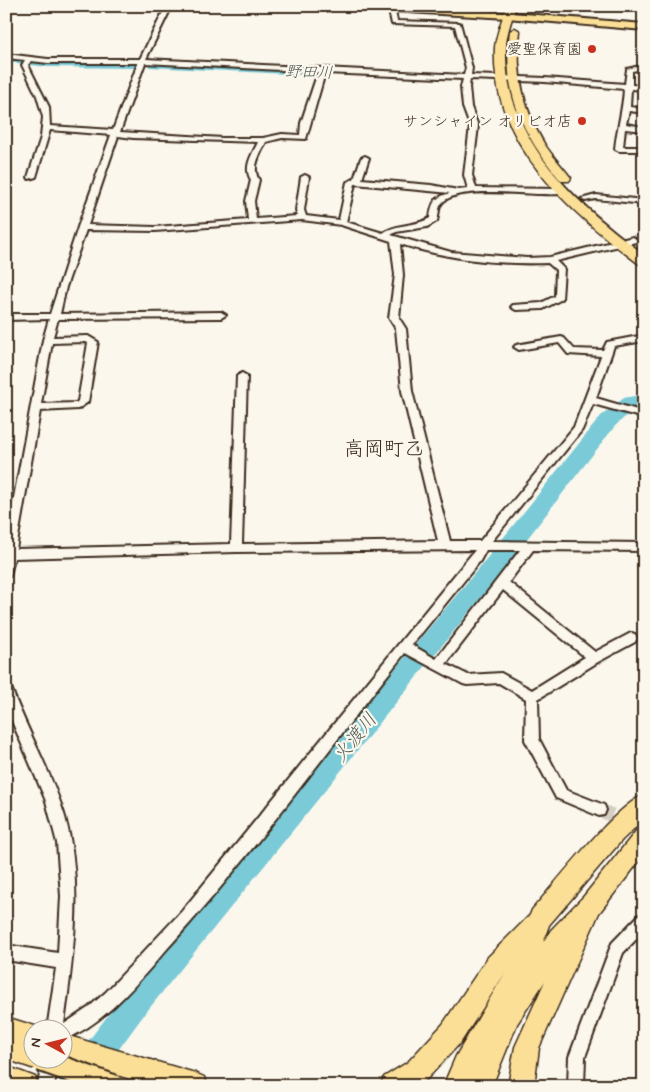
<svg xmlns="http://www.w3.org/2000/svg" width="650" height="1092" font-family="Mynerve,'Klee One',sans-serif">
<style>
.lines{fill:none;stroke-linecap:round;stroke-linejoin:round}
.river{fill:#7acad7;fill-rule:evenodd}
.minor-tunnel{stroke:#d5cec3;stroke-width:14;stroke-dasharray:14 8;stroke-linecap:butt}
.minor-casing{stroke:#3b2a1e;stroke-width:4}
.major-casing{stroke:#3b2a1e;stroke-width:4}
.highway-casing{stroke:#3b2a1e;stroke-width:3}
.minor{fill:#fbf7ec;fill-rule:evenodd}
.major{fill:#fbdf96;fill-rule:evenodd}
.highway{fill:#fbdf96;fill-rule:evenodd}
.highway-bridge-casing{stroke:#3b2a1e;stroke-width:26;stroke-linecap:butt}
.highway-bridge{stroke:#fbdf96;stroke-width:22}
.poi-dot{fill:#c8321e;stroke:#fbf7ec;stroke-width:2}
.labels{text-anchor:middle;stroke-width:4.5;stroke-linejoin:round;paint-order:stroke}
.far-poi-label{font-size:15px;fill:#3b2a1e;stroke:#fbf7ec;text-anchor:end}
.far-water-label{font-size:16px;font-style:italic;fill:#4e5a56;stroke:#fbf7ec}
.water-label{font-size:19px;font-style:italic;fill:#4e5a56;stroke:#fbf7ec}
.quarter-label{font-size:20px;fill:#3b2a1e;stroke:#fbf7ec}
</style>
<rect width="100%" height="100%" fill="#fbf7ec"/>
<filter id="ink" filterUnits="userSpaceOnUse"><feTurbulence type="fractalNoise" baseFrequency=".02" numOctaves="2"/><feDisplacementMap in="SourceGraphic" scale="10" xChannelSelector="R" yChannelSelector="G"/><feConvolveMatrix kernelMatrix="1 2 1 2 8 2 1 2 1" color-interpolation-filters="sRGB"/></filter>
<g filter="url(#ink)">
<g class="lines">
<g class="river">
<polygon points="6,54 48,59 136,60 142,64 136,68 48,67 6,62"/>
<polygon points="154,60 306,67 312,71 306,75 149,67 148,64"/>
<polygon points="644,394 644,406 636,407 615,426 495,580 143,1016 92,1086 58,1086 62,1075 123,996 479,568 601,416 624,398"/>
</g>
<polyline class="minor-tunnel" points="599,810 644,828"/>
<defs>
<g id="minor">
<path d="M166,6H172L146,59L464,75L466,68L455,26L392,24L388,6H394L397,21L460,23L472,68L471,75L545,78L625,84L627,69L644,65V69L632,71V85L644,86V90L631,89L630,107L644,109V113L629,111L626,124L644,127V131L625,129L623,147H644V151H619L615,149C617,128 623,109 624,89L545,82L470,79L469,87L471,107L478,126L472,175L476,188L562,189L566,191C560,196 548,194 540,194C518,194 457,186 442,203C438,207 439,215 437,221L427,227L396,232L391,235L451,252L527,258L550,257L633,237L637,240L636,242L556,261L564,269L562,299L543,309L516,310L511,307L513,305L541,303L555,296L556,270L548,263C498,265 448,259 400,244L403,275L399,318L406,329L412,391L450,541H480L574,427L601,356L568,354L559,343L519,350L514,347L516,345L561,337L564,338L574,349L603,350L607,342L644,335V341L614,346L596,398L644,412V418L593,404L582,430L492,541L644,543V551L533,550L509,582L595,652L631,633L635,634L637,638L635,642L598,662L538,699L539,739L566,790L604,805L606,810L604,815L599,816L556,798L525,740L526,699L499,683L467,685L463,684L405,653C326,752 252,855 167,949C137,983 106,1023 62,1041V1030H47L56,968L6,960V945L58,953L61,896L57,843L46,801L6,707V685L10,686L12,690C28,733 52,773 65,817C84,884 73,956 64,1024L88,1008L106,992L182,911L475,550L236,552L14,558L10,576L6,577V541L43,340L49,319L6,320V314H50L78,227L111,135L50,130L36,177L29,179L28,177L41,137L43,117L37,96L22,65L25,60L6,58V54L48,59H140ZM31,61L48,63H138L113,130L50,126L49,107L28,65ZM145,63L318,72L301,123L300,135L282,134L263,138H223L120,132ZM325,73L463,79L461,87L463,107L470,126L464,175L468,189L458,190L431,185L362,179L369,158L365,156L361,158L354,179L347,182L339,220L306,216L304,210L309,177L305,175L301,177L296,210L297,216L256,219L254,201L259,180C251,167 260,155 266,142L282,138L306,139ZM118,136L133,138L258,142C252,155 243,167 251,180L246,201L248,220L155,227L88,225ZM355,184L450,193C434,198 432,202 430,218C415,227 397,223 383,233L346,222ZM302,220L341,225L391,241L395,275L389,318L396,329L402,391L438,541L242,544L247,376L242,373L237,376L231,544L16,549L40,411L78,409L88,402L98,342L88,336L53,337L58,319L221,318L226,315L221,312L60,314L66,287L86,230L155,231ZM86,342L88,343L78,401L76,403L41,404L52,343ZM486,550H520L436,659L412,645L480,561ZM503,590L585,657L532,690L501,673L468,675L446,664Z"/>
<polygon points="596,195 644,200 644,204 596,199 585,201 581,199"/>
<polygon points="644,913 644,931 623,953 585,1057 584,1086 568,1086 569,1057 612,943 639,915"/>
<polygon points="42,1060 58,1060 54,1086 38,1086"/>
</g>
<path id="major" d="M354,6C451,6 547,16 644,24V30L507,18L358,9Z"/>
<g id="highway">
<path d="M506,6H516C512,19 506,34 506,47C503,139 576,204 644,254V265L639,264C569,211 490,143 495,47C496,34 503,19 506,6Z"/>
<path d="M515,28L520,31C515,72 523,109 545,145C553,157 563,167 571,178L569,181H561C522,134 502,93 510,31Z"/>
<path d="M644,795V819L622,840L549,925L543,942L551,930L584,896L636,831L644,828V855L599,913L539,1048L534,1086H508L515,1047L545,981L517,1024L492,1086H443L456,1056L505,973L461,1042L426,1080L416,1086H380L384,1077L408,1062L443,1024L488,957L530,915L532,910C555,884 615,806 644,795Z"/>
<polygon points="6,1017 41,1028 32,1030 32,1060 43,1060 41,1065 32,1068 6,1059"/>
<polygon points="62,1034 195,1073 204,1077 208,1086 153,1086 62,1058"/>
<polygon points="6,1066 35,1077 39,1086 6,1086"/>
</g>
</defs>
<use href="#minor" class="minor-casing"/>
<use href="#major" class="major-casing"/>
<use href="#highway" class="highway-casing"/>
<use href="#minor" class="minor"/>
<use href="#major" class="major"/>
<use href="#highway" class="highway"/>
<defs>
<polyline id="highway-bridge" points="41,1060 113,1086"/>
</defs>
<use href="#highway-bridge" class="highway-bridge-casing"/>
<use href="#highway-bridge" class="highway-bridge"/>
</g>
</g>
<g class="poi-dot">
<circle cx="592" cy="49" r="5"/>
<circle cx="582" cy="121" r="5"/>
</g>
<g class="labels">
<g class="far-poi-label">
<text x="582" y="54">愛聖保育園</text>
<text x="572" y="126">サンシャイン オリビオ店</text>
</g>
<g class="far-water-label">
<text transform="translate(309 71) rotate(2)" y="6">野田川</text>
</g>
<g class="water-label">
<text transform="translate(354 737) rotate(-51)" y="7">火渡川</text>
</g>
<g class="quarter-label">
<text x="384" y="455">高岡町乙</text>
</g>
</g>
<rect width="650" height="1092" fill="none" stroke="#fbf7ec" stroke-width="25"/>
<rect x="12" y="12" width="625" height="1067" fill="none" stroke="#3b2a1e" stroke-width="2" filter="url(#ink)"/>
<g transform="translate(48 1044) rotate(277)"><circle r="24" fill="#fbf7ec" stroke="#aea59a"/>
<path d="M0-4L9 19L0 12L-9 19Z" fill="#c8321e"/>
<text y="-8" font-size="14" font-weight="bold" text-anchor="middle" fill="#3b2a1e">N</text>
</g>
</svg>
